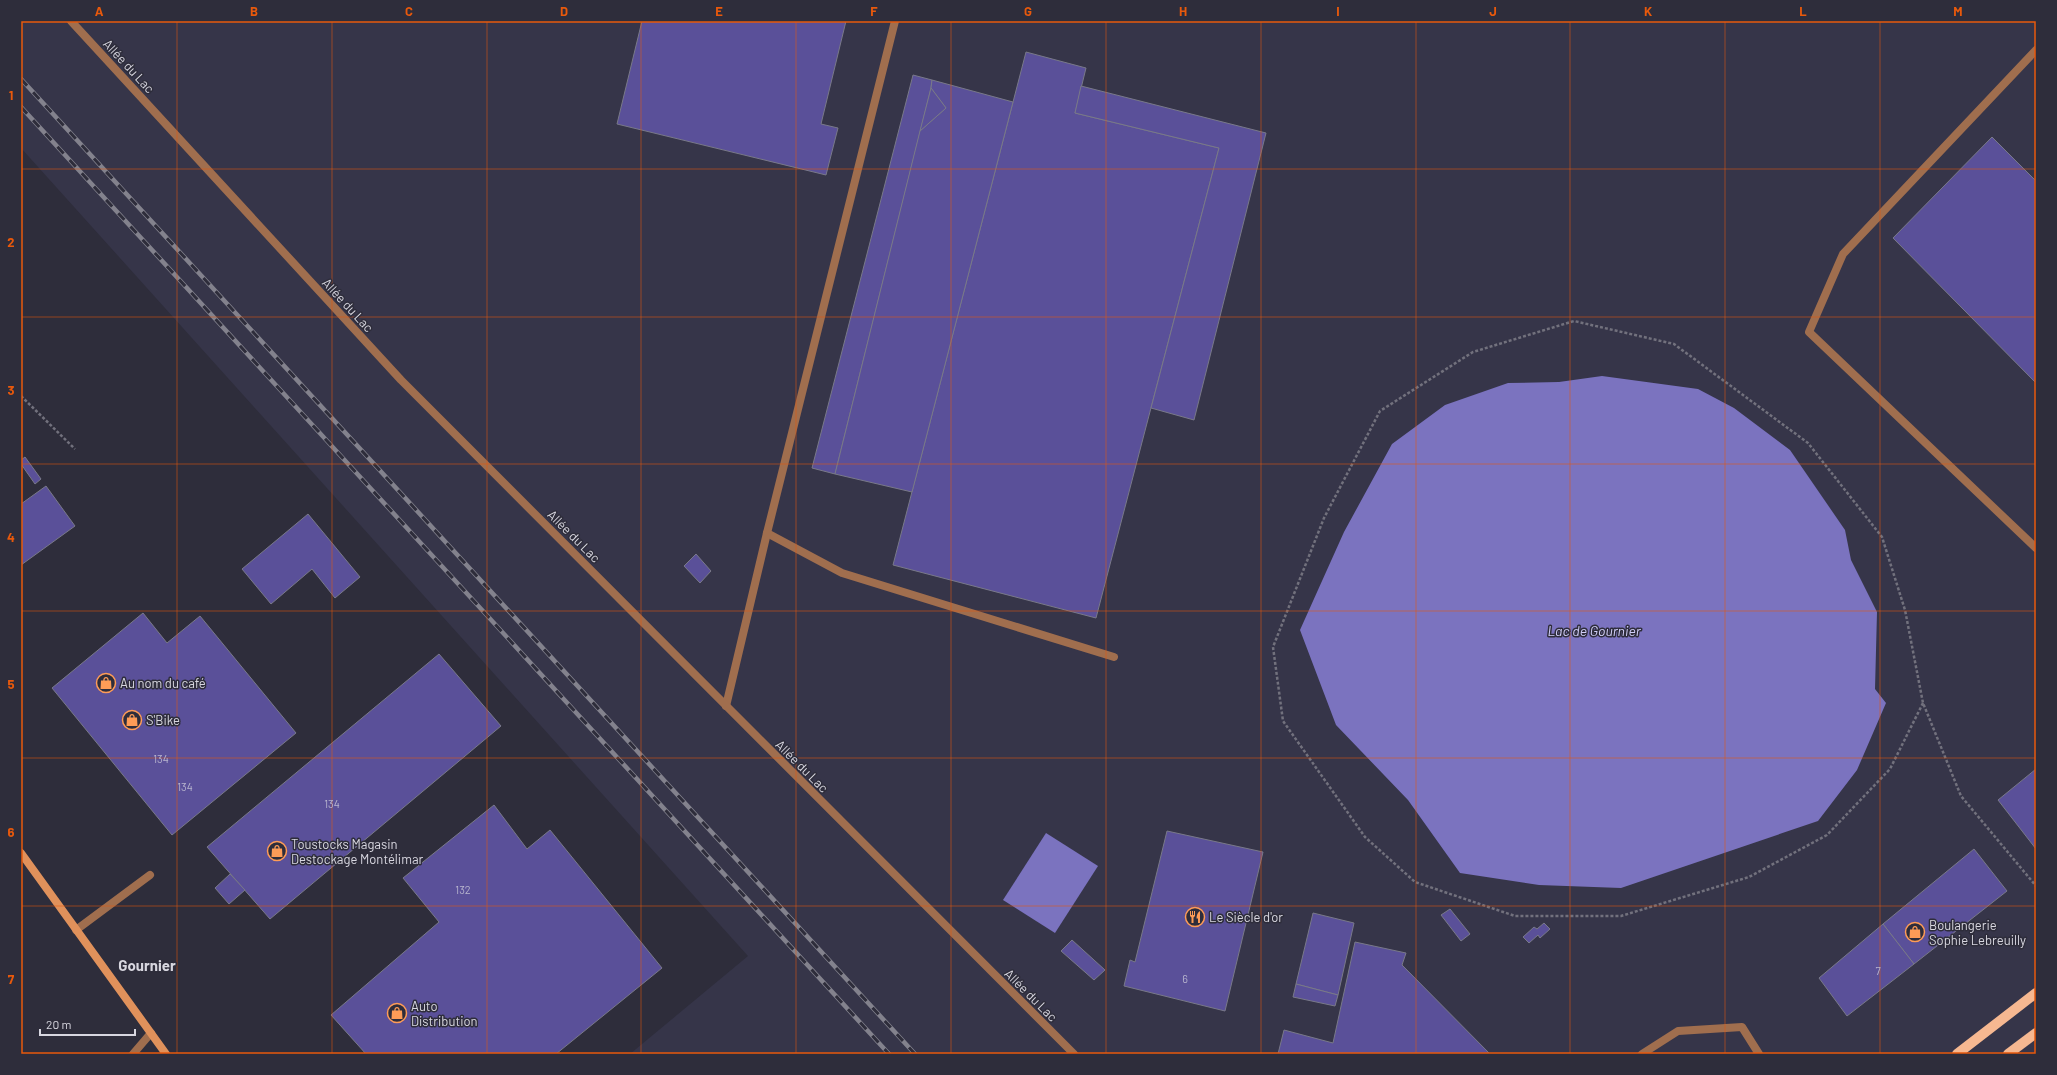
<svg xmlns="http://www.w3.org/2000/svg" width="2057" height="1075" font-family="Barlow,sans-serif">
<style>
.built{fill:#363549}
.water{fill:#7b73bf}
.building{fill:#5a5099;stroke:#797989}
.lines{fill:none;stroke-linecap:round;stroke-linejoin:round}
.path{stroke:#72717d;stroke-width:2.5;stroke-dasharray:3 2;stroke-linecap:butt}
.lane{stroke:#a06e4e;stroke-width:8}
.street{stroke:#a06e4e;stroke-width:8}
.secondary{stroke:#e0915b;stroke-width:8}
.primary{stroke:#f6b891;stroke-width:10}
.rail-casing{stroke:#83828d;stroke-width:4.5}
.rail{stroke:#2e2d3b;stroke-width:3;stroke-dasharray:9;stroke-linecap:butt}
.grid{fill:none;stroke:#e8590c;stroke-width:1;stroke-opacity:0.55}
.labels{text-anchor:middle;stroke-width:3;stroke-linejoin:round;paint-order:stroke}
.number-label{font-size:11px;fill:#b8b5ce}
.street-label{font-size:13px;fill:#d8d7e0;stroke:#2e2d3b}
.poi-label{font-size:13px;fill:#d8d7e0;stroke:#2e2d3b;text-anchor:start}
.water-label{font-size:14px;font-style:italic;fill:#d1cff9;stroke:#2e2d3b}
.quarter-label{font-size:15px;font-weight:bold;fill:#d8d7e0;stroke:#2e2d3b}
.neatline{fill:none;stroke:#e8590c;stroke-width:1.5}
.grid-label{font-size:13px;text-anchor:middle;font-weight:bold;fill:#e8590c}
</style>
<rect width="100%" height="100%" fill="#2e2d3b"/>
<polygon class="built" points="21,21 2036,21 2036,1054 630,1054 748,956 21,148"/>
<g class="water">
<polygon points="1602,376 1698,389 1734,408 1790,450 1845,530 1851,560 1877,612 1875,689 1886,703 1857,770 1818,821 1621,888 1539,885 1460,873 1408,800 1336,725 1300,630 1344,532 1392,444 1445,405 1508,383 1559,382"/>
<polygon points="1046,833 1098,866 1055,933 1003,900"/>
</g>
<g class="building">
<polygon points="642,21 846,21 821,124 838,128 826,175 617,124"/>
<polygon points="1026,52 1086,68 1075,113 1219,148 1096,618 893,565"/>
<polygon points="913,75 932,80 931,88 835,474 812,468"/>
<polygon points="932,80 1013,102 912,492 835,474 920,131 946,108 931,88"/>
<polygon points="1081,86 1266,133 1194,420 1151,408 1219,148 1075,113"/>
<polygon points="931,88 946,108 920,131"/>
<polygon points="1992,137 2036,181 2036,383 1893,238"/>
<polygon points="25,457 41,479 35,484 21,464 21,460"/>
<polygon points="46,486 75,526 21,565 21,504"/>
<polygon points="308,514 360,577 335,598 312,569 271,604 242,569"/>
<polygon points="696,554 711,571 700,583 684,566"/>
<polygon points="143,613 167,643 200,616 296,733 172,835 52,688"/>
<polygon points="439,654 501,726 270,919 207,847"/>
<polygon points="2036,769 2036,849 1998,800"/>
<polygon points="494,805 527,849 550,830 662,968 556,1054 366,1054 331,1015 439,922 403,878"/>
<polygon points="1167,831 1263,852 1225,1011 1124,986 1130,960 1135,962"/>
<polygon points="1974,849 2007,891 1914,964 1883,924"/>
<polygon points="230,874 245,890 229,904 215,888"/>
<polygon points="1450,909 1470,934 1461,941 1441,915"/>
<polygon points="1313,913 1354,923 1338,995 1296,984"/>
<polygon points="1544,923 1550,929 1540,938 1538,935 1529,943 1523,937 1534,927 1537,929"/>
<polygon points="1883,924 1914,964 1847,1016 1819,978"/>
<polygon points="1072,940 1105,970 1094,980 1061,951"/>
<polygon points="1355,942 1406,953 1402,965 1490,1054 1278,1054 1284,1030 1333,1043"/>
<polygon points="1296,984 1338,995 1335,1006 1293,997"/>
</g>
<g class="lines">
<g class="path">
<polyline points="21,396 75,449"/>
<polyline points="1923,703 1890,769 1827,835 1749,877 1621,916 1515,916 1415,882 1365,837 1283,721 1273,647 1324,518 1380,411 1473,352 1574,321 1674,344 1808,443 1882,537 1905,610 1923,703 1961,796 2036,886"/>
</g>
<g class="lane">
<polyline points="2036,50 1843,254 1809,332 2036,548"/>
<polyline points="767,533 842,573 1114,657"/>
<polyline points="726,706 767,533 895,21"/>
<polyline points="76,930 150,875"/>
<polyline points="133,1054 151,1033"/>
<polyline points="1642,1054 1678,1031 1742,1027 1759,1054"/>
</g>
<polyline class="street" points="71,21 401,380 1074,1054"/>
<polyline class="secondary" points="21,853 166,1054"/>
<g class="primary">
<polyline points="1957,1054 2036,993"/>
<polyline points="2008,1054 2036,1033"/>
</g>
<defs>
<g id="rail">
<polyline points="21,79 915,1054"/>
<polyline points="21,107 889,1054"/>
</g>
</defs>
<use href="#rail" class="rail-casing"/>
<use href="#rail" class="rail"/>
</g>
<path class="grid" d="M177,21V1054M332,21V1054M487,21V1054M641,21V1054M796,21V1054M951,21V1054M1106,21V1054M1261,21V1054M1416,21V1054M1570,21V1054M1725,21V1054M1880,21V1054M21,169H2036M21,317H2036M21,464H2036M21,611H2036M21,758H2036M21,906H2036"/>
<defs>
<symbol id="shop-ring" viewBox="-11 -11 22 22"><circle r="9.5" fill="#2e2d3b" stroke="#fe9c57" stroke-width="1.5"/><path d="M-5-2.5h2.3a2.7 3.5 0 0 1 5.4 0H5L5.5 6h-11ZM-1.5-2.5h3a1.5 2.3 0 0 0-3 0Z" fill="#fe9c57"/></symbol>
<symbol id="restaurant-ring" viewBox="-11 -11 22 22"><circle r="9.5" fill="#2e2d3b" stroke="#fe9c57" stroke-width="1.5"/><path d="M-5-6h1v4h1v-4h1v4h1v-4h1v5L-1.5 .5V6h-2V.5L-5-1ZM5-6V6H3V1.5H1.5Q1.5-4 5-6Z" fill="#fe9c57"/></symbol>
</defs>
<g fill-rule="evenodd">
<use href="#shop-ring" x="95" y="672" width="22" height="22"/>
<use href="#shop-ring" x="121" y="709" width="22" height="22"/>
<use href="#shop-ring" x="266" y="840" width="22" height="22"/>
<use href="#restaurant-ring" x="1184" y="906" width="22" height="22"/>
<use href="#shop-ring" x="1904" y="921" width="22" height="22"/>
<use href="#shop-ring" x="386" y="1002" width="22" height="22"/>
</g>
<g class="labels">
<g class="number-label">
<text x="161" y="763">134</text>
<text x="185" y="791">134</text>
<text x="332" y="808">134</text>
<text x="463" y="894">132</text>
<text x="1878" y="975">7</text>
<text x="1185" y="983">6</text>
</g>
<g class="street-label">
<text transform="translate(129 66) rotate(47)" y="5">Allée du Lac</text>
<text transform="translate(348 305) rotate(47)" y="5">Allée du Lac</text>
<text transform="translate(574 536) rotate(45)" y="5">Allée du Lac</text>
<text transform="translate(802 766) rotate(45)" y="5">Allée du Lac</text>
<text transform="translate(1031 995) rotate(45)" y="5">Allée du Lac</text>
</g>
<g class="poi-label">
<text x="120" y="688">Au nom du café</text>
<text x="146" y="725">S'Bike</text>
<text x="291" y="849">Toustocks Magasin<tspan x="291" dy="15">Destockage Montélimar</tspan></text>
<text x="1209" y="922">Le Siècle d'or</text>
<text x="1929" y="930">Boulangerie<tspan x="1929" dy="15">Sophie Lebreuilly</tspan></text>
<text x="411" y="1011">Auto<tspan x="411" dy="15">Distribution</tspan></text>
</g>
<g class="water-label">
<text x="1594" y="636">Lac de Gournier</text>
</g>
<g class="quarter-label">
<text x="147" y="971">Gournier</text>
</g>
</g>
<rect width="2057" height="1075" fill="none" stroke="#2e2d3b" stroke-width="44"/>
<path d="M40 1029v6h95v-6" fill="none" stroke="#d8d7e0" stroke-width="2"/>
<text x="46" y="1029" font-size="12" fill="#d8d7e0" stroke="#2e2d3b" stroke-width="3" paint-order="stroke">20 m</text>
<rect x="22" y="22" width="2013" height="1031" class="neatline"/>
<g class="grid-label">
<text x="99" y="16">A</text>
<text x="254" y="16">B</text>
<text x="409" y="16">C</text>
<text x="564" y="16">D</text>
<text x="719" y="16">E</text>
<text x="874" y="16">F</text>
<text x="1028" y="16">G</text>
<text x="1183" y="16">H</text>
<text x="1338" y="16">I</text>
<text x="1493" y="16">J</text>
<text x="1648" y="16">K</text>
<text x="1803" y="16">L</text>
<text x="1958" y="16">M</text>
<text x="11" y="100">1</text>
<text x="11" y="247">2</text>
<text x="11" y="395">3</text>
<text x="11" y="542">4</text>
<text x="11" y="689">5</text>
<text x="11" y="837">6</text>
<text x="11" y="984">7</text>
</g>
</svg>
